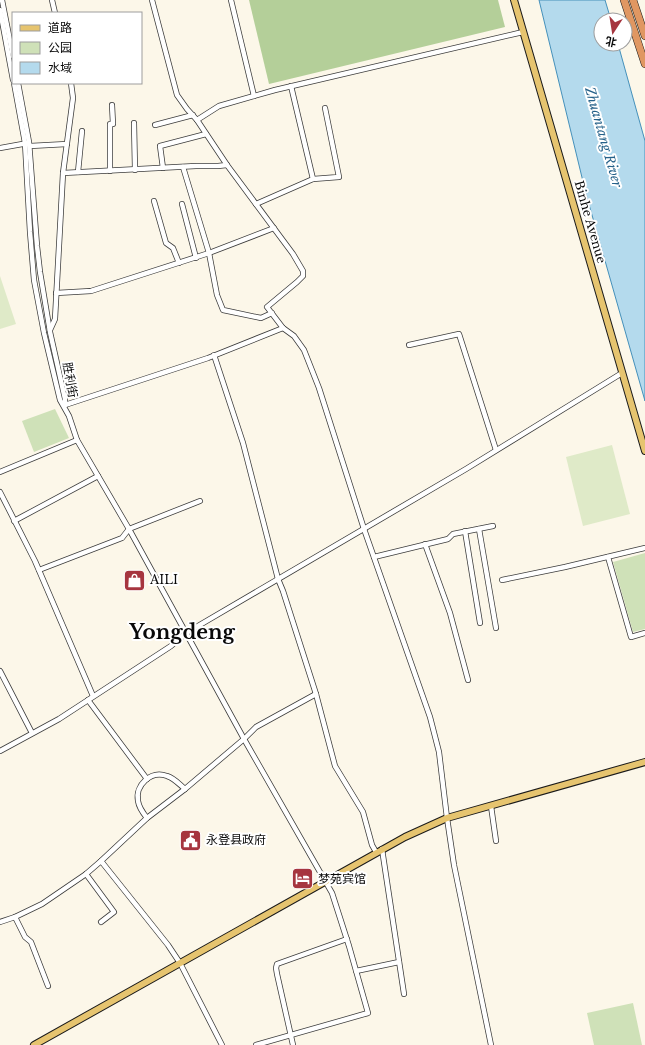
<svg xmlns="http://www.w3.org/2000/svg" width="645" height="1045" font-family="'Libre Baskerville','Noto Sans SC',serif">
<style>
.green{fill:#cfe1b8}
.forest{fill:#b4cf99}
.pitch{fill:#dfeac8}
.water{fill:#b4daed;stroke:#4590ba}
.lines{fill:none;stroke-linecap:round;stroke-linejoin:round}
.minor-casing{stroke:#3c3c3c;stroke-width:6}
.major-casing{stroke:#1a1a1a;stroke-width:8}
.highway-casing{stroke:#1a1a1a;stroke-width:8}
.minor{stroke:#fff;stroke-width:4.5}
.major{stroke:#e6c46f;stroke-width:6}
.highway{stroke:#e09762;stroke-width:7}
.labels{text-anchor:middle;stroke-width:4;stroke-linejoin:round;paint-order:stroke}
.street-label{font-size:12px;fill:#090909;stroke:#fff}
.poi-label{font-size:12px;fill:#090909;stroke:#fff;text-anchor:start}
.water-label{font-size:13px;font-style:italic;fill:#256189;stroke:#fff}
.town-label{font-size:20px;font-weight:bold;fill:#090909;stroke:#fff}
</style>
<rect width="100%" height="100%" fill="#fcf7e9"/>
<g class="green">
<polygon points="55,409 69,438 34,452 22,421"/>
<polygon points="645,553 645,629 633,632 613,562"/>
<polygon points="633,1003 642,1045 594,1045 587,1013"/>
</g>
<polygon class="forest" points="249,0 498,0 505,27 269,84"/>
<g class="pitch">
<polygon points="0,276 16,324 0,329"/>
<polygon points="612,445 630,514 583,526 566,457"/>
</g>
<polygon class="water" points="539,0 605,0 611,20 601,20 601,44 618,44 645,141 645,401 586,194"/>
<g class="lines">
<defs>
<g id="minor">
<polyline points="2,0 13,56"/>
<polyline points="52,0 55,13"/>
<polyline points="152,0 177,95 187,109 197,120"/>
<polyline points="231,0 254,96"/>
<polyline points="0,10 13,80"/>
<polyline points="14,83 25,143 30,232 34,280 44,333 60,400 69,416 77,440 129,529 244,739 332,893 349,946 368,1013 256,1045"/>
<polyline points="18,83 29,142 37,246 40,272 50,332 65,399 65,405"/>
<polyline points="291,86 313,179"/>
<polyline points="134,123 135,170"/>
<polyline points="155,125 193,115"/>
<polyline points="30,146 67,144"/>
<polyline points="0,148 28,143"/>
<polyline points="183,167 209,253 217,295 223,310 261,318 272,313"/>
<polyline points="163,168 160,146 206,134"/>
<polyline points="110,171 110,124 113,124 112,105"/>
<polyline points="78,172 82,131"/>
<polyline points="63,173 196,166 218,166 227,165"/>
<polyline points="154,201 166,243 173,248 179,263"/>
<polyline points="182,204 196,258"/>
<polyline points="256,204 313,179 339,177 325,108"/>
<polyline points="56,293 91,291 209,253 274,228"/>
<polyline points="50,330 55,319 63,173 73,98 71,83"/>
<polyline points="409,345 459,334 496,450"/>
<polyline points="214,355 243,443 278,579 283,591 316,694 335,766 363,812 372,845 376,852"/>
<polyline points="65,405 208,358 283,328"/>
<polyline points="0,472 77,440"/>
<polyline points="0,492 35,561 93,696"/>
<polyline points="14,521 98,476"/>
<polyline points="479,529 496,628"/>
<polyline points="465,531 480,623"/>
<polyline points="425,544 450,613 468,680"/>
<polyline points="374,557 448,539 453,534 493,526"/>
<polyline points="608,557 631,637 645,633"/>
<polyline points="39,570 122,538 129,529 200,501"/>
<polyline points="502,580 565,567 645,548"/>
<polyline points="0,671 32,733"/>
<polyline points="88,700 147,779"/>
<polyline points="0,751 59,719 171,646 186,633 466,469 622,373"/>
<polyline points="491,806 496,841"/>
<path d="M147,818C143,813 139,808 138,801C135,785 151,770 167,776C174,778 179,784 185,789"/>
<polyline points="382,849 404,994"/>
<polyline points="101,861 168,945 180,963 222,1045"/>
<polyline points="86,874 114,912 101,922"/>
<polyline points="15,917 25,937 31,942 48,986"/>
<polyline points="0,922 15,917 42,904 86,874 101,861 147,818 185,789 244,739 256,727 316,694"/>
<polyline points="356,971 399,962"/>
<polyline points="293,1045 277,974 276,968 277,964 347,939"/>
<polyline points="491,1045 454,865 447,818 439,752 430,717 364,529 319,388 304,350 294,336 283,328 267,307 297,282 303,276 303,271 293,254 227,165 197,120 219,106 275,90 523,32"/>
</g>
<g id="major">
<polyline points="514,0 645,451"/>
<polyline points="34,1045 405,837 447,818 645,762"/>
</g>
<g id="highway">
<polyline points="624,0 645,64"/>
<polyline points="633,0 645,36"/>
</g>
</defs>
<use href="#minor" class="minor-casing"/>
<use href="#major" class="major-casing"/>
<use href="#highway" class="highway-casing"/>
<use href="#minor" class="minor"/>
<use href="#major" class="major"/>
<use href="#highway" class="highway"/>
</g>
<defs>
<symbol id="shop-square" viewBox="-11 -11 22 22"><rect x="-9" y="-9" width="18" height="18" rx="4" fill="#a6353f" stroke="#fff"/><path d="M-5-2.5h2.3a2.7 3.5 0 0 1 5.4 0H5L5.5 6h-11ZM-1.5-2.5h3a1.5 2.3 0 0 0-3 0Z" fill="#fff"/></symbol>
<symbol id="civic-square" viewBox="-11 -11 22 22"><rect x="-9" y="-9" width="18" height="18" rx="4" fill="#a6353f" stroke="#fff"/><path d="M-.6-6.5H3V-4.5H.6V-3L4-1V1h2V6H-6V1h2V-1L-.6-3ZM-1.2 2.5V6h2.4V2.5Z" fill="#fff"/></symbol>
<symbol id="hotel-square" viewBox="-11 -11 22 22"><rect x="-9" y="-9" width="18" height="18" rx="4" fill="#a6353f" stroke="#fff"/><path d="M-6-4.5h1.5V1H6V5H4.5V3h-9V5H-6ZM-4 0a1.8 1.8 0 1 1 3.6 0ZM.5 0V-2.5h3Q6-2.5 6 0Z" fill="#fff"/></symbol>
</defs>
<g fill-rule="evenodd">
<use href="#shop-square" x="122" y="568" width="25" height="25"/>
<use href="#civic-square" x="178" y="828" width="25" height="25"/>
<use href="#hotel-square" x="290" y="866" width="25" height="25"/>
</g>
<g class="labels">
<g class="street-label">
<text transform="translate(590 222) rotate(74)" y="4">Binhe Avenue</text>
<text transform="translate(70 380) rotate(80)" y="4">胜利街</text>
</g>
<g class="poi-label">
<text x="150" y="584">AILI</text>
<text x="206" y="844">永登县政府</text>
<text x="318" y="883">梦苑宾馆</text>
</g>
<g class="water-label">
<text transform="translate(604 137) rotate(74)" y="5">Zhuantang River</text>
</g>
<g class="town-label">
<text x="182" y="639">Yongdeng</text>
</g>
</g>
<rect x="12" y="12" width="130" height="72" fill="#ffffff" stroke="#9d9d9d"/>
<rect x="20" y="25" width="20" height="6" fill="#e6c46f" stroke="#9d9d9d"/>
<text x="48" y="32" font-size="12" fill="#090909">道路</text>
<rect x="20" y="42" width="20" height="12" fill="#cfe1b8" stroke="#9d9d9d"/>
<text x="48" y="52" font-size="12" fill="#090909">公园</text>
<rect x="20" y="62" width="20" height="12" fill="#b4daed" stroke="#9d9d9d"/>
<text x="48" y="72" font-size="12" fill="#090909">水域</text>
<g transform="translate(613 32) rotate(192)"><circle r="19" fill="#ffffff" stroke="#9d9d9d"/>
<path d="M0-3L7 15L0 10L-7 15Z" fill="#a6353f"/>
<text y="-6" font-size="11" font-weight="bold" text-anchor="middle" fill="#090909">北</text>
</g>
</svg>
